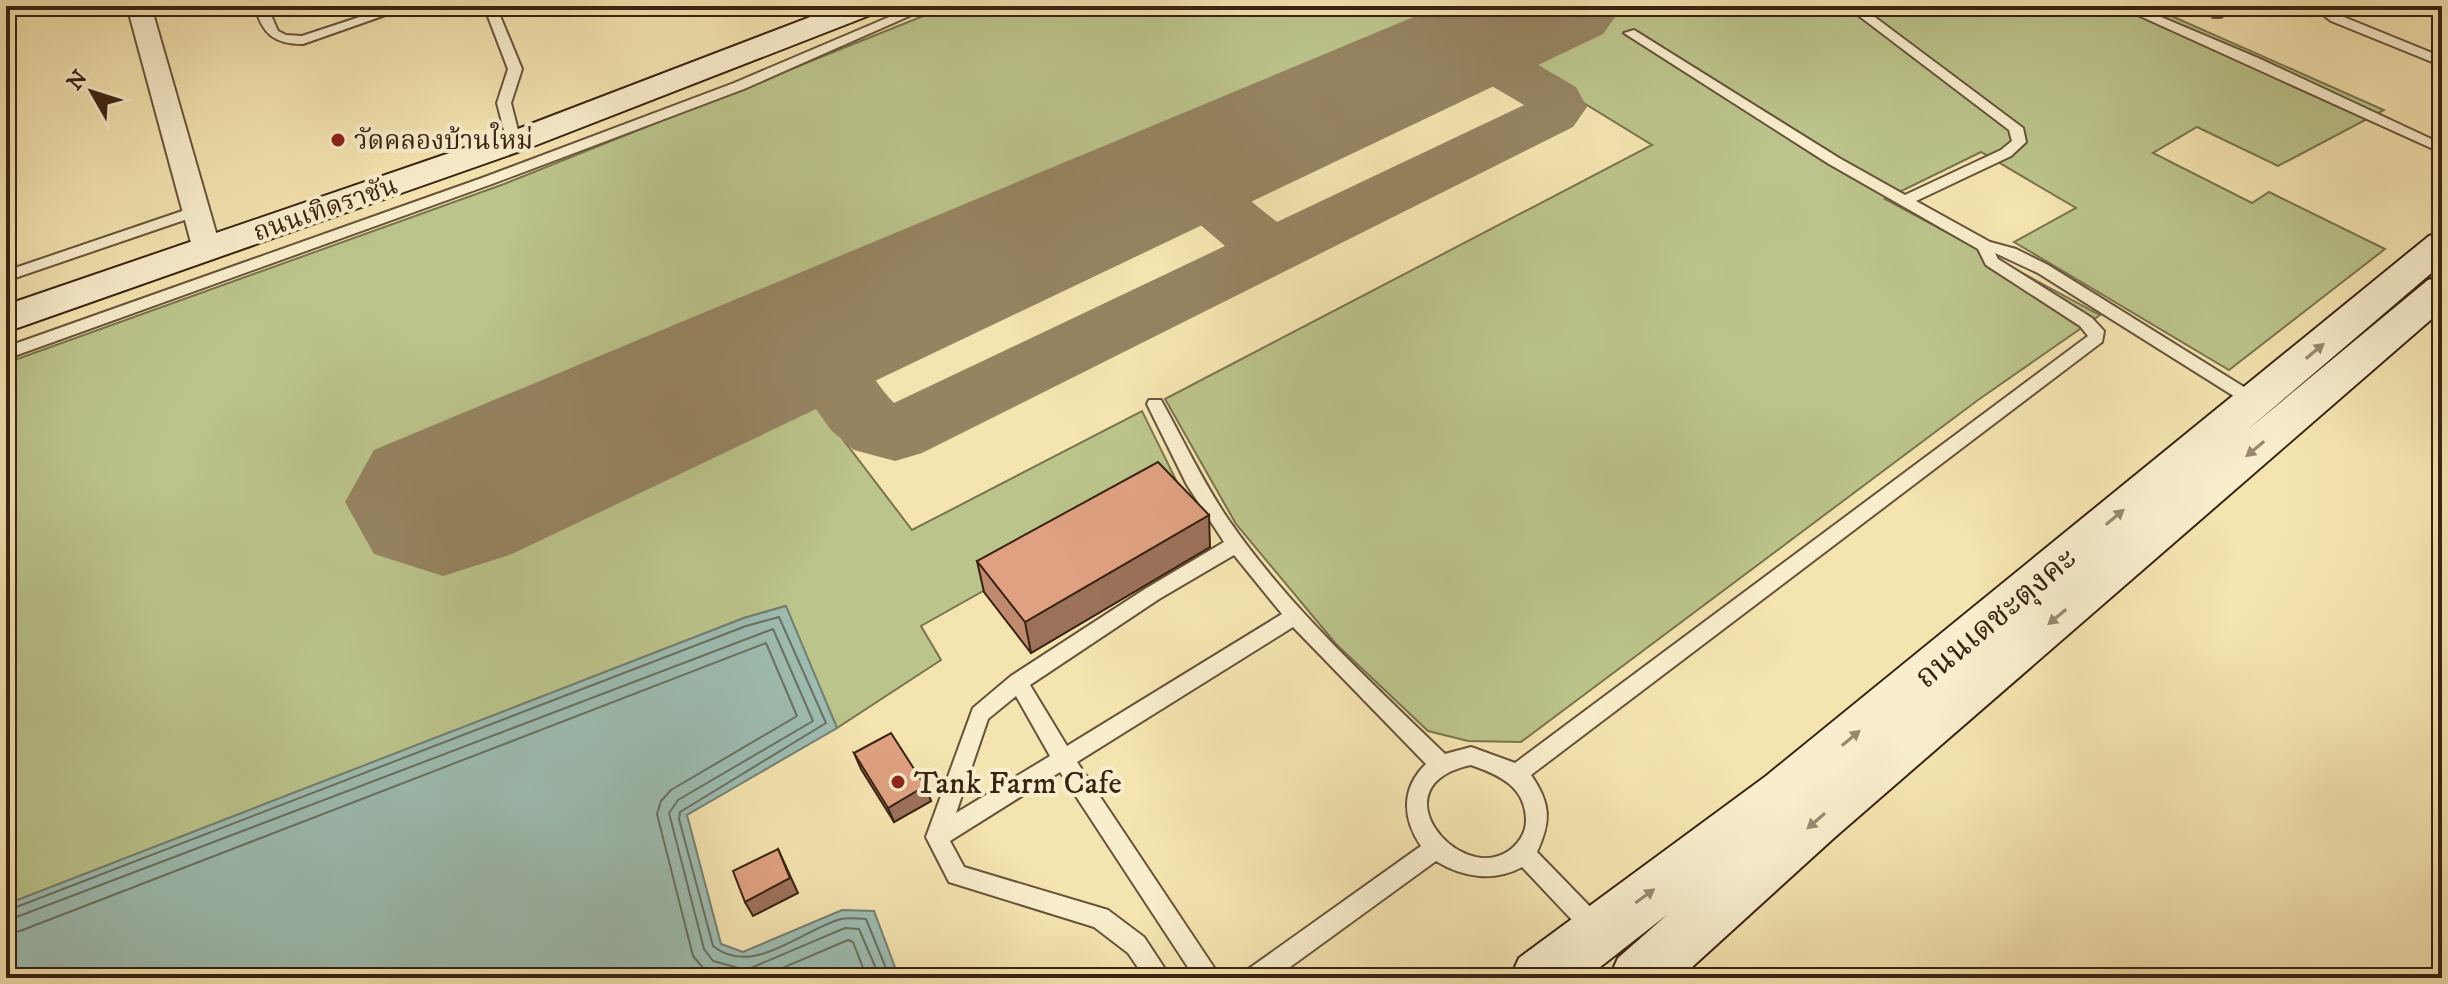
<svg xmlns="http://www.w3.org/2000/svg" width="2448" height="984" font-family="'IM FELL DW Pica','Noto Serif Thai',serif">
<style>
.green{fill:#bbc48b;stroke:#7a744e;stroke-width:2}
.water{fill:#9dbdb2;stroke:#757f72;stroke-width:2}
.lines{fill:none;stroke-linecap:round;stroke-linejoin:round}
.shore{stroke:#6b7062;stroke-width:2}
.taxiway{fill:#968461;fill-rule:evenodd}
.runway{fill:#968461;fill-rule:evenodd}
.lane-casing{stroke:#68533a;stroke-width:4}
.street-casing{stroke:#68533a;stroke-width:4}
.secondary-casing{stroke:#392312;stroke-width:4}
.lane{fill:#f8edcc;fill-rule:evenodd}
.street{fill:#f8edcc;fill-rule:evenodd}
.secondary{fill:#f8edcc;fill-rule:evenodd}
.wall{fill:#c08a6f;stroke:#392312;stroke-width:2}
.shaded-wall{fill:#9c715a;stroke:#392312;stroke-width:2}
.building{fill:#dfa181;stroke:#392312;stroke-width:2}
.oneway{fill:#98886f}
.poi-dot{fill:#8f2418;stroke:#f8edcc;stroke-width:3}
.labels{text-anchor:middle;stroke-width:8;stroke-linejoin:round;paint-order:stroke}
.far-poi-label{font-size:26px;fill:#392312;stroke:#f8edcc;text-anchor:start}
.far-street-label{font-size:26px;fill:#392312;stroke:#f8edcc}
.street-label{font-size:32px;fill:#392312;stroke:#f8edcc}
.poi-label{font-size:32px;fill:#392312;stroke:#f8edcc;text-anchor:start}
</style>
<rect width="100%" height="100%" fill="#f4e4b0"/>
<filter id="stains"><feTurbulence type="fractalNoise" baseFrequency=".0025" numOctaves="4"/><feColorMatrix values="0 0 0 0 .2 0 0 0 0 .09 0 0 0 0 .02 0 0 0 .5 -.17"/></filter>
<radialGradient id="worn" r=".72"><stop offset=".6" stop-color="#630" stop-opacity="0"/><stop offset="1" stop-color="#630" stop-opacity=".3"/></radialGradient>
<g class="green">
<polygon points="948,6 1494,6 406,479 435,545 797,379 912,530 1142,411 1177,482 921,626 941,660 837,728 785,606 744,618 6,905 6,363 504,184"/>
<polygon points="1615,6 2149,6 2384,110 2278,166 2197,127 2153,153 2252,203 2269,192 2385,249 2229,370 2014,242 2076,208 1981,152 1885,199 2100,315 1978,400 1521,742 1468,741 1428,731 1336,644 1236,524 1165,399 1652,145 1507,56"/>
</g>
<polygon class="water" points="786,606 837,728 687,815 721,944 743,952 842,910 874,911 899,978 6,978 7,904 744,618"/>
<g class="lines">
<g class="shore">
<path d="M6,911L746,626L779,617L826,723L680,812L679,819L713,946C753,978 801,930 841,919C849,917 858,919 866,919L890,978"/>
<polyline points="6,921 773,629 813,721 678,800 669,813 704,949 713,961 746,970 845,928 859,929 880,978"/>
<polyline points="6,933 20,931 766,643 797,716 671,790 661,801 657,814 693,956 705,970 725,978"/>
<polyline points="759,978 848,940 853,942 867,978"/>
</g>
<path class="taxiway" d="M1482,22L1502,27L1510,39L1509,48L1576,87L1587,107L1573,127L922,453L895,461L854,450L831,430L795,380L758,369L747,352L758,335C790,326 829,326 854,352C869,368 878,387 894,403L1225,246L1174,202L1141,195L1132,182L1141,169C1207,152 1229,185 1277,222L1524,105L1463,69L1452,53L1454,39L1462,27Z"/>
<polygon class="runway" points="1440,6 1623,6 1603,34 512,554 443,576 374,554 345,502 374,450"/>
<defs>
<g id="lane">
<path d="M255,6H267L278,31L286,35L302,36L393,6H411L303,44C274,44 262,34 255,6Z"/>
<polygon points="484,6 496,6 522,69 511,103 521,142 514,146 507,142 497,103 508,69"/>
<polygon points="915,6 932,6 744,89 492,184 6,359 6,347 482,178 734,83"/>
<path d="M1846,6H1860L2023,128L2026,142L2011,156L1916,201L1990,242L2016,249L2048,265L2260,397L2262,401L2260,405H2248L2038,273L1995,253L1998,259L2092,318L2104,331L2102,342L1531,775C1551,804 1551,821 1537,852L1604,921L1608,929L1604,937L1596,940L1588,937L1522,867C1494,882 1464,878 1436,861L1275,978H1243L1247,970L1421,846C1402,818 1401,788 1426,764L1293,627L1077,762L1221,978H1195L1060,772L950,841L964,867L1108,910L1144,937L1171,978H1145L1128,953L1094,927L949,882L926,837L973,708L1011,676L1145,589L1224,542L1187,485L1147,404L1149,400H1161C1184,441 1203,483 1230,522C1289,607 1370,681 1445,754L1471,747L1515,763L2088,336L2080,326L1986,265L1978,249L1829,164L1624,33L1634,30L1839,158L1905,195L2001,150L2012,141L2009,130ZM1234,555L1282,614L1067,746L1030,685L1159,599ZM1016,696L1050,756L956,813L988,719ZM1471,765C1500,775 1526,787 1526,821C1526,833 1518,845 1507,852C1457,883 1376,785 1471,765Z"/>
<polygon points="2118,6 2135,6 2258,58 2442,144 2442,153"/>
<polygon points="2221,6 2236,6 2221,17 2213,17 2213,11"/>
<polygon points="2312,6 2326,6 2339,15 2442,57 2442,66 2331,21"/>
<polygon points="197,206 204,211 202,214 6,281 6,271"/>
</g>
<polygon id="street" points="127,6 151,6 221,250 217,256 207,259 197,256 193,250"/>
<g id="secondary">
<polygon points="839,6 882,6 878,12 526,149 6,332 6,305 502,135"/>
<polygon points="2442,232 2442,264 2246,431 2428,280 2442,276 2442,310 1835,837 1680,978 1609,978 1618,958 1668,914 1586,978 1510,978 1519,958 1766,776 2429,236"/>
</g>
</defs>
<use href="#lane" class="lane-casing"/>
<use href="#street" class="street-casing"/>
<use href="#secondary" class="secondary-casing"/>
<use href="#lane" class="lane"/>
<use href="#street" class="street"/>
<use href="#secondary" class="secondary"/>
</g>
<g class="wall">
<polygon points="1210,547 1031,653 984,592 977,561"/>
<polygon points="854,753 925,786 931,801 894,822 861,769"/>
</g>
<g class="shaded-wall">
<polygon points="1209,515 1210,547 1031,653 1025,622"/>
<polygon points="925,786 931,801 894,822 888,808"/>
<polygon points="778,849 798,893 753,916 745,902"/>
</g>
<g class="building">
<polygon points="1158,462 1209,515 1025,622 977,561"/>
<polygon points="891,733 925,786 888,808 854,753"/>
<polygon points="778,849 790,878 745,902 733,871"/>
</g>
<defs><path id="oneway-solid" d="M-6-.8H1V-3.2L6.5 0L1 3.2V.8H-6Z" transform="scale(2)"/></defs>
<g class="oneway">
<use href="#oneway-solid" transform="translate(2315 351) rotate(-40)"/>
<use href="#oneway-solid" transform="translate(2255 449) rotate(140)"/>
<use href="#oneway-solid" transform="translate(2115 517) rotate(-40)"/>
<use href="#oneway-solid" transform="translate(2057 617) rotate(140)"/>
<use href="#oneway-solid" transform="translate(1851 738) rotate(-40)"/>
<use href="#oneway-solid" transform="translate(1816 821) rotate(139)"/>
<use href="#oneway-solid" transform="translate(1645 896) rotate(-36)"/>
</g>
<g class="poi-dot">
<circle cx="338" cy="140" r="8"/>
<circle cx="898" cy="782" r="8"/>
</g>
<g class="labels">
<g class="far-poi-label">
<text x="354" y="149">วัดคลองบ้านใหม่</text>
</g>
<g class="far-street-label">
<text transform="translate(325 208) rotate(-19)" y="9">ถนนเทิดราชัน</text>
</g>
<g class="street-label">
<text transform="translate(1995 617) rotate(-40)" y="11">ถนนเดชะตุงคะ</text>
</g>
<g class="poi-label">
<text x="914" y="793">Tank Farm Cafe</text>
</g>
</g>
<rect width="2448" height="984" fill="none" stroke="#f4e4b0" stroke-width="32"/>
<rect x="8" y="8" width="2432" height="968" fill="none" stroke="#392312" stroke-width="4"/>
<rect x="16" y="16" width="2416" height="952" fill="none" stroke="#392312" stroke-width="2"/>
<g transform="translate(92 92) rotate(309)" stroke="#f8edcc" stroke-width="6" paint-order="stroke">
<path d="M0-6L14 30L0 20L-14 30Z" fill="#392312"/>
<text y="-12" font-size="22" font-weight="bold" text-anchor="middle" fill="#392312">N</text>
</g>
<rect width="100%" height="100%" filter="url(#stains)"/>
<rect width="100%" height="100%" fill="url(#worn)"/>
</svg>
